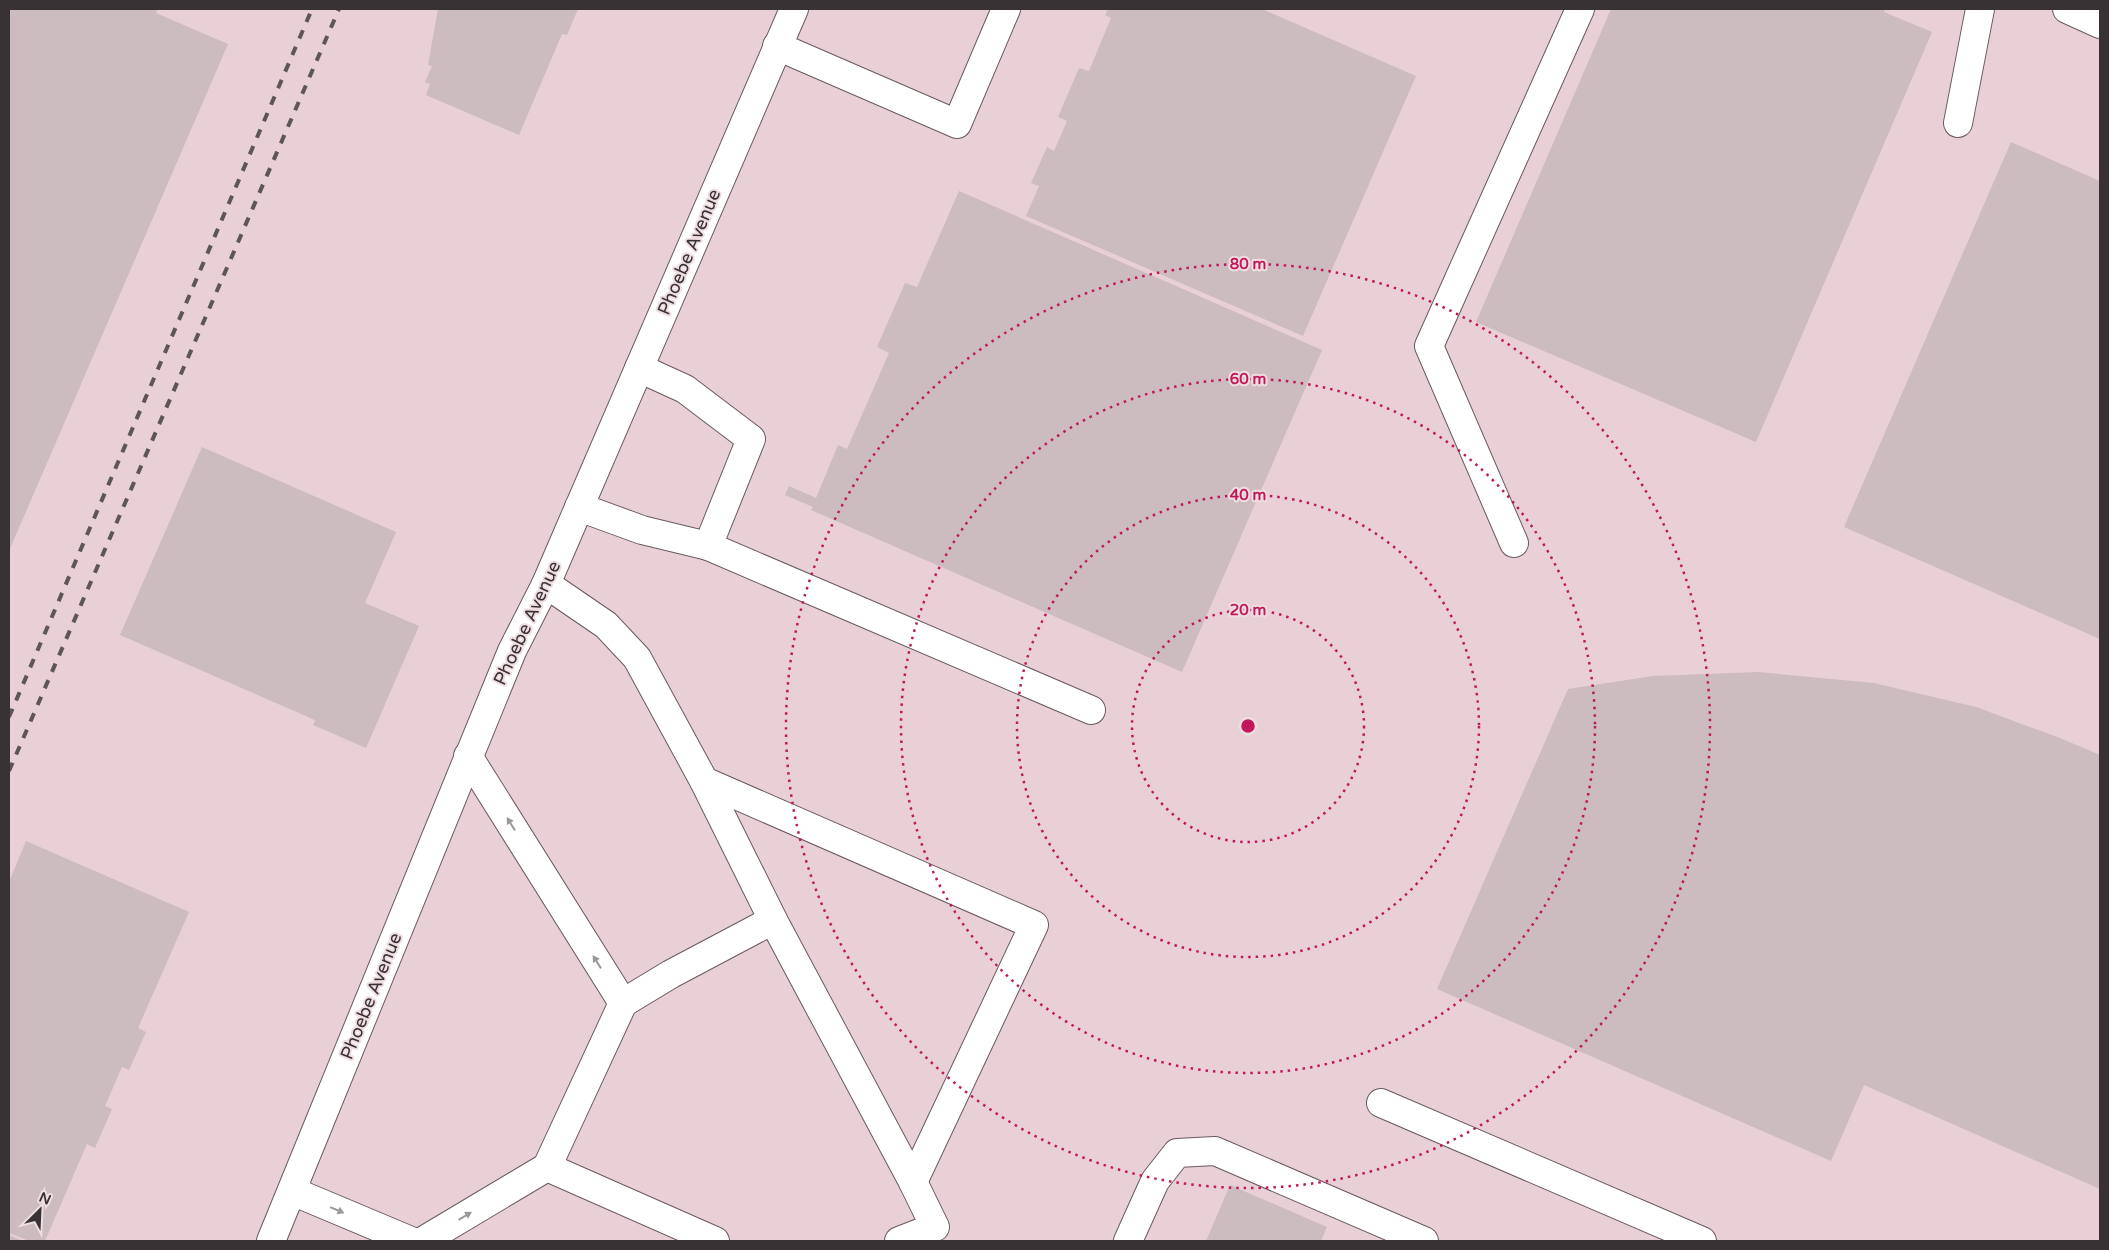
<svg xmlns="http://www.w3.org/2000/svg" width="2109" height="1250" font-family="'Varela Round',sans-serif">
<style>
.built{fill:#e9d0d6}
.building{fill:#ccbbbf}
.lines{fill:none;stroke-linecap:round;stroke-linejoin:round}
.minor-casing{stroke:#695a5d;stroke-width:30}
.minor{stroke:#fff;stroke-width:28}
.rail{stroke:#5e5557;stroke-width:4;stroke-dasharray:9 9;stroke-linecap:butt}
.oneway{fill:#9c989a}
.ring{fill:none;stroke:#c2185b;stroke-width:2.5;stroke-dasharray:2.5 5}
.labels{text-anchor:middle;stroke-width:4;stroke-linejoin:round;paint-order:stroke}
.street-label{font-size:18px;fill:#393234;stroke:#efdee1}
.centre{fill:#c2185b;stroke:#efdee1;stroke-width:2.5}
.ring-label{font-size:15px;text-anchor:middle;font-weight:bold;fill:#c2185b;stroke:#efdee1;stroke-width:4;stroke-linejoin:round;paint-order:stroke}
</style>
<rect width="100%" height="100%" fill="#efdee1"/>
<rect class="built" x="9" y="9" width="2091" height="1232"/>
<g class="building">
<polygon points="9,9 158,9 156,13 228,44 9,551"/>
<polygon points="438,9 578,9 567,35 562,34 519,135 426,95 430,84 425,82 432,66 428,65"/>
<polygon points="1108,9 1262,9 1416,76 1303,336 1026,216 1039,186 1031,183 1047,147 1054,151 1067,121 1058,117 1079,68 1089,71 1111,18 1105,15"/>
<polygon points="1611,9 1885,9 1884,12 1932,32 1756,442 1476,322"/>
<polygon points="2011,142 2100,181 2100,639 1844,527"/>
<polygon points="959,191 1322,350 1182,672 811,510 813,507 785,495 789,486 816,498 838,445 847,449 889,353 877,347 905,283 917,287"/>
<polygon points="202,447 396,532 365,603 419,626 366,748 313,725 315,720 120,635"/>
<polygon points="1758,672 1874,683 1976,707 2060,738 2100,755 2100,1189 1864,1085 1831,1161 1437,989 1568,689 1653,676"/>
<polygon points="26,841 189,912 138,1028 146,1032 129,1070 122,1067 105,1106 112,1109 95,1148 87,1144 45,1241 29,1241 9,1233 9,882"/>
<polygon points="1230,1185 1327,1227 1321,1241 1206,1241"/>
<polygon points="9,1235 23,1241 9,1241"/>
</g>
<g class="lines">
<defs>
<g id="minor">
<polyline points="2067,9 2100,24"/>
<polyline points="777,46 957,124 1006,9"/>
<polyline points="1958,123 1980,9"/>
<polyline points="639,368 685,389 751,439 708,546"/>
<polyline points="579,507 642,530 708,546 1091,710"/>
<polyline points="1514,543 1429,346 1580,9"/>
<polyline points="468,756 623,1003"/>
<polyline points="704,781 773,920"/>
<polyline points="1381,1103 1702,1241"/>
<polyline points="547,1167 715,1241"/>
<polyline points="292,1191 411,1241"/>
<polyline points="271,1241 512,651 546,584 794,9"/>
<polyline points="423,1241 547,1167 623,1003 671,974 773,920 913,1182 1034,925 704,781 637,658 606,625 546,584"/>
<polyline points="899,1241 935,1227 913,1182"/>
<polyline points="1128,1241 1155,1181 1177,1153 1215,1151 1424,1241"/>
</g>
</defs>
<use href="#minor" class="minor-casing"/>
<use href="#minor" class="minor"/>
<g class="rail">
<polyline points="9,717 312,9"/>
<polyline points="9,771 339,9"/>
</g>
</g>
<defs><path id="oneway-solid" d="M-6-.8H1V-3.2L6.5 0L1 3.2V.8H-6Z" transform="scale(1.25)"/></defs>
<g class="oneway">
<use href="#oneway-solid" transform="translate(511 824) rotate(-122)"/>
<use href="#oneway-solid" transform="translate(597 962) rotate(-122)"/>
<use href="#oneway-solid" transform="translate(337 1210) rotate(23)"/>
<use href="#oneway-solid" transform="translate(465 1216) rotate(-31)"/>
</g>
<g class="ring">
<circle cx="1248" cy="726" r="116"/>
<circle cx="1248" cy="726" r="231"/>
<circle cx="1248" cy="726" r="347"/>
<circle cx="1248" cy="726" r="462"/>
</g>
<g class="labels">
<g class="street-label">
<text transform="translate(689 252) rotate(-67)" y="6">Phoebe Avenue</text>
<text transform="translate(527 623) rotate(-65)" y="6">Phoebe Avenue</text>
<text transform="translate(371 996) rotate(-68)" y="6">Phoebe Avenue</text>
</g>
</g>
<circle cx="1248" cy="726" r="8" class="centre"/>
<g class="ring-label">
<text x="1248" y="269">80 m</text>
<text x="1248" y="384">60 m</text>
<text x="1248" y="500">40 m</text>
<text x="1248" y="615">20 m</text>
</g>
<rect width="2109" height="1250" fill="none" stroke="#393234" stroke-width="20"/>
<g transform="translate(40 1210) rotate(24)" stroke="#efdee1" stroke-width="4" paint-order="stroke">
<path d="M0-4L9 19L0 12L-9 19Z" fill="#393234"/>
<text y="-8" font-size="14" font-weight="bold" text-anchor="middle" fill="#393234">N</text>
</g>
</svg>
